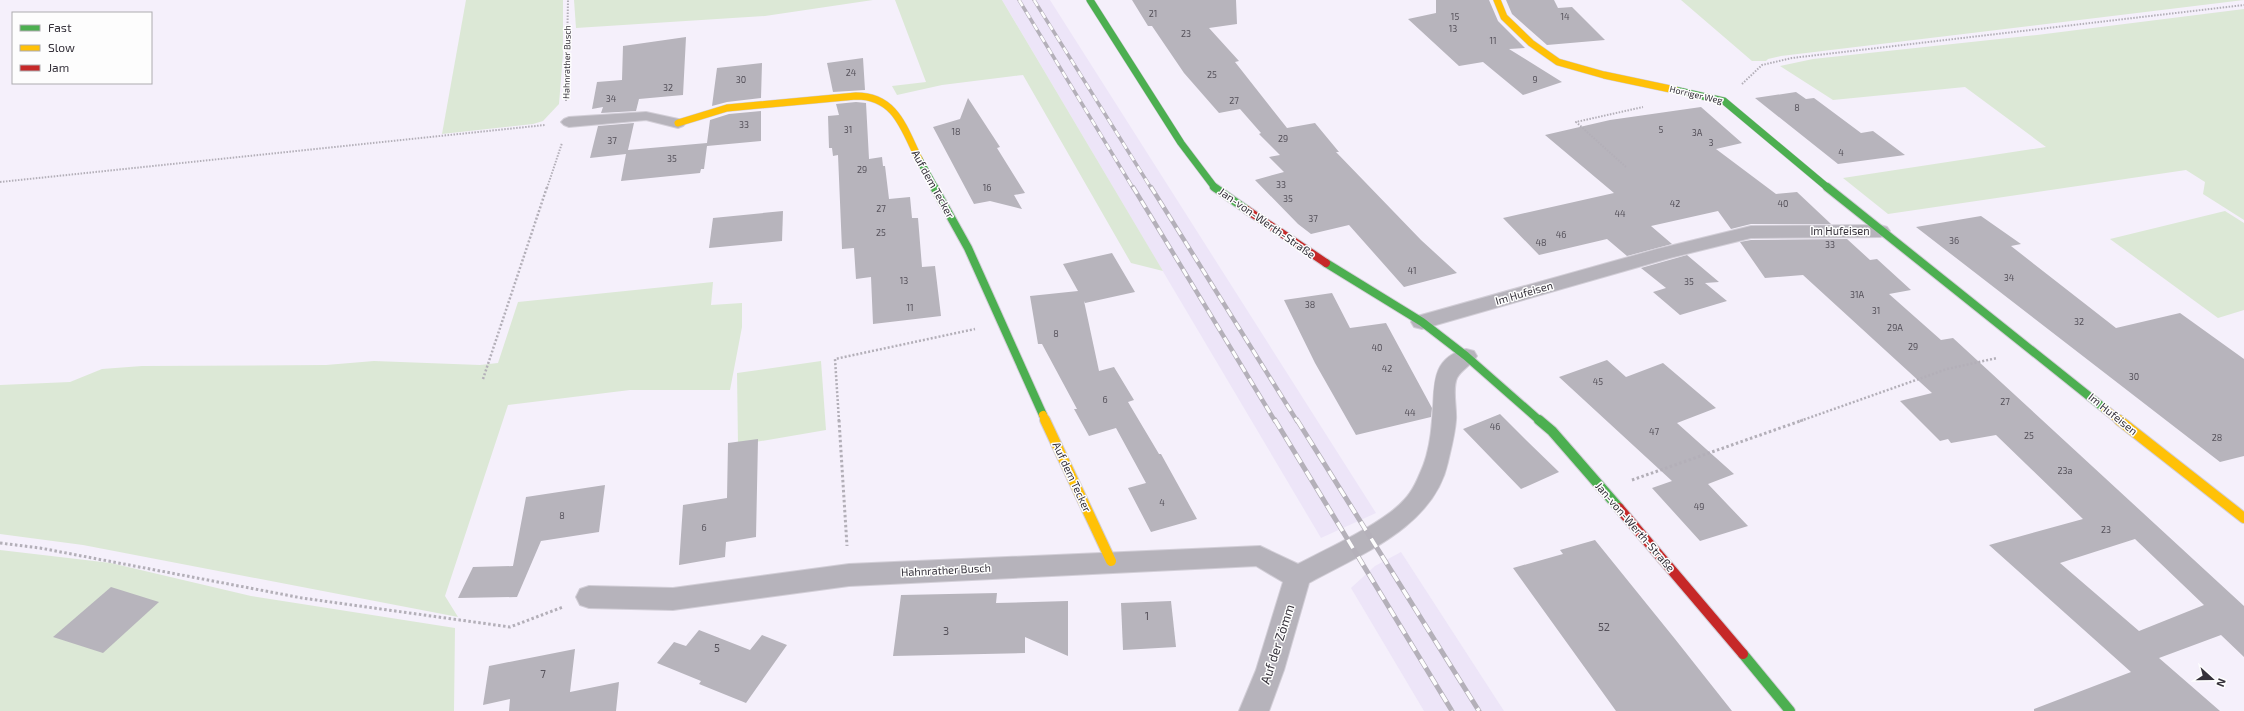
<svg xmlns="http://www.w3.org/2000/svg" width="2244" height="711" font-family="'Exo 2',sans-serif">
<style>
.built{fill:#ede5f8}
.green{fill:#dce8d6}
.building{fill:#b7b4bc;fill-rule:evenodd}
.lines{fill:none;stroke-linecap:round;stroke-linejoin:round}
.lane-casing{stroke:#d2ced7;stroke-width:2}
.street-casing{stroke:#d2ced7;stroke-width:2}
.fast-far2-casing{stroke:#d2ced7;stroke-width:8}
.fast-far1-casing{stroke:#d2ced7;stroke-width:10}
.fast-casing{stroke:#d2ced7;stroke-width:12}
.slow-far2-casing{stroke:#d2ced7;stroke-width:8}
.slow-far1-casing{stroke:#d2ced7;stroke-width:10}
.slow-casing{stroke:#d2ced7;stroke-width:12}
.jam-far1-casing{stroke:#d2ced7;stroke-width:10}
.jam-casing{stroke:#d2ced7;stroke-width:12}
.path-far2{stroke:#b3afb8;stroke-width:2;stroke-dasharray:1.5 1.5;stroke-linecap:butt}
.path-far1{stroke:#b3afb8;stroke-width:2.5;stroke-dasharray:2 2;stroke-linecap:butt}
.path{stroke:#b3afb8;stroke-width:3;stroke-dasharray:2.5 2.5;stroke-linecap:butt}
.lane{fill:#b6b3bb;fill-rule:evenodd}
.street{fill:#b6b3bb;fill-rule:evenodd}
.fast-far2{stroke:#4caf50;stroke-width:7}
.fast-far1{stroke:#4caf50;stroke-width:8}
.fast{stroke:#4caf50;stroke-width:10}
.slow-far2{stroke:#ffc107;stroke-width:7}
.slow-far1{stroke:#ffc107;stroke-width:8}
.slow{stroke:#ffc107;stroke-width:10}
.jam-far1{stroke:#c62828;stroke-width:8}
.jam{stroke:#c62828;stroke-width:10}
.rail-far2-casing{stroke:#b4b0b9;stroke-width:3.5}
.rail-far1-casing{stroke:#b4b0b9;stroke-width:4.5}
.rail-casing{stroke:#b4b0b9;stroke-width:5}
.rail-far2{stroke:#fdfdfd;stroke-width:2.5;stroke-dasharray:7;stroke-linecap:butt}
.rail-far1{stroke:#fdfdfd;stroke-width:3;stroke-dasharray:8;stroke-linecap:butt}
.rail{stroke:#fdfdfd;stroke-width:3.5;stroke-dasharray:10;stroke-linecap:butt}
.labels{text-anchor:middle;stroke-width:3;stroke-linejoin:round;paint-order:stroke}
.number-label{font-size:9px;fill:#55515a}
.far-street-label{font-size:9px;fill:#343039;stroke:#fdfdfd}
.street-label{font-size:11px;fill:#343039;stroke:#fdfdfd}
.near-number-label{font-size:11px;fill:#55515a}
.near-street-label{font-size:13px;fill:#343039;stroke:#fdfdfd}
</style>
<rect width="100%" height="100%" fill="#f5f0fb"/>
<g class="built">
<polygon points="1002,0 1050,0 1376,513 1321,538"/>
<polygon points="1401,552 1504,711 1424,711 1351,588 1375,566"/>
</g>
<g class="green">
<polygon points="466,0 563,0 563,54 559,104 543,121 533,124 442,134"/>
<polygon points="574,0 873,0 765,16 576,28"/>
<polygon points="895,0 1002,0 1163,271 1131,263 1023,75 942,85 897,95 892,86 926,82"/>
<polygon points="1681,0 2244,0 1781,56 1768,59 1766,61 1752,61"/>
<polygon points="2244,9 2244,220 2203,194 2205,182 2186,170 1888,214 1843,178 2046,147 1965,87 1833,100 1780,66 1813,59 2037,35"/>
<polygon points="2225,211 2244,223 2244,310 2218,318 2110,239"/>
<polygon points="713,282 711,305 742,303 742,327 730,390 630,390 508,405 445,596 458,617 83,545 0,534 0,385 70,382 102,369 142,366 326,365 374,361 480,365 498,363 518,302"/>
<polygon points="821,361 826,430 738,445 737,373"/>
<polygon points="0,550 111,563 251,596 455,628 454,711 0,711"/>
</g>
<g class="building">
<polygon points="1132,0 1236,0 1237,24 1209,28 1239,61 1235,62 1287,128 1315,123 1339,152 1336,152 1421,240 1457,273 1404,287 1349,225 1311,234 1298,224 1255,180 1284,172 1269,157 1280,155 1259,134 1261,133 1240,109 1219,113 1184,73 1152,26 1148,26"/>
<polygon points="1436,0 1489,0 1498,21 1525,48 1509,49 1562,82 1523,95 1483,62 1459,66 1408,19 1436,13"/>
<polygon points="1506,0 1554,0 1558,8 1572,7 1605,40 1547,45 1512,14"/>
<polygon points="686,37 683,95 639,99 636,111 601,113 603,107 592,109 597,82 622,80 623,46"/>
<polygon points="863,58 865,90 833,92 827,63"/>
<polygon points="762,63 761,98 727,102 712,106 717,68"/>
<polygon points="1796,92 1806,99 1814,98 1861,133 1873,131 1905,155 1838,164 1755,98"/>
<polygon points="968,98 1000,147 997,148 1025,193 1014,195 1022,209 990,201 974,204 933,127 960,119"/>
<polygon points="856,102 866,103 869,159 882,157 883,166 885,166 889,199 910,197 912,218 918,218 922,267 935,266 941,316 873,324 871,277 856,279 854,248 842,249 838,155 833,156 832,148 829,148 828,116 839,115 836,104"/>
<polygon points="1701,107 1742,143 1716,149 1776,194 1797,192 1831,224 1751,224 1731,229 1718,211 1651,226 1672,244 1627,256 1607,239 1539,255 1503,218 1614,193 1545,135 1610,120"/>
<polygon points="761,111 761,141 707,146 704,169 701,169 700,173 621,181 626,154 590,158 598,126 634,123 628,150 707,143 710,120 729,114"/>
<polygon points="783,211 782,241 709,248 713,218"/>
<polygon points="1981,216 2021,244 2011,246 2116,328 2180,313 2244,359 2244,456 2220,462 1916,227"/>
<path d="M1847,239L1870,260L1877,259L1911,290L1889,294L1941,340L1953,338L2244,606V657L2221,635L2159,658L2220,711H2034V709L2131,672L1989,545L2083,519L1996,435L1951,443L1948,439L1940,441L1900,401L1932,393L1803,275L1765,278L1740,242L1751,240ZM2135,539L2204,605L2139,631L2060,563Z"/>
<polygon points="1112,253 1135,292 1085,303 1084,301 1099,371 1114,367 1134,400 1128,402 1159,454 1161,454 1197,519 1151,532 1128,488 1146,483 1116,428 1089,436 1074,409 1077,409 1042,344 1038,344 1030,296 1078,291 1063,264"/>
<polygon points="1687,255 1719,282 1705,283 1727,301 1680,315 1653,292 1666,288 1641,268"/>
<polygon points="1332,293 1350,328 1386,323 1432,408 1431,417 1356,435 1315,363 1284,300"/>
<polygon points="1607,360 1626,377 1663,363 1716,408 1677,423 1734,474 1708,484 1748,526 1700,541 1652,488 1672,481 1559,377"/>
<polygon points="1500,414 1526,440 1559,472 1521,489 1463,429"/>
<polygon points="758,439 756,537 726,542 725,557 679,565 683,505 727,498 728,443"/>
<polygon points="605,485 599,532 541,541 517,597 458,598 473,567 513,566 526,497"/>
<polygon points="1595,540 1675,639 1732,711 1616,711 1513,568 1563,554 1560,550"/>
<polygon points="111,587 159,602 103,653 53,637"/>
<polygon points="997,593 996,603 1068,601 1068,656 1025,637 1025,653 893,656 901,595"/>
<polygon points="1171,601 1176,647 1123,650 1121,603"/>
<polygon points="699,630 750,650 762,635 787,645 746,703 699,684 701,681 657,663 674,642 686,646"/>
<polygon points="575,649 570,692 619,682 616,711 509,711 510,699 483,705 489,666"/>
</g>
<g class="lines">
<defs>
<polygon id="lane" points="646,112 683,120 686,123 683,126 678,128 646,120 569,127 564,125 561,122 564,119 569,117"/>
<g id="street">
<polygon points="1880,225 1887,227 1890,231 1887,235 1880,237 1751,238 1670,258 1422,329 1414,327 1411,322 1414,317 1657,249 1751,226"/>
<path d="M1466,349L1474,351L1477,356C1472,365 1462,369 1457,378C1452,389 1457,408 1456,420C1455,434 1451,449 1448,462C1434,527 1361,554 1309,583L1284,670L1269,711H1239L1256,670L1283,582L1256,566L849,586L673,610L589,608L580,605L576,597L580,589L589,586L673,588L849,564L1260,546L1298,564C1326,549 1384,523 1404,500C1413,491 1418,478 1423,466C1428,453 1431,435 1432,421C1436,392 1427,359 1466,349Z"/>
</g>
<g id="fast-far2">
<polyline points="1090,0 1181,143 1215,188"/>
<polyline points="1675,90 1724,101 1828,188"/>
<polyline points="919,159 935,188"/>
</g>
<g id="fast-far1">
<polyline points="934,187 968,248 1043,415"/>
<polyline points="1214,187 1247,210"/>
<polyline points="1827,187 2105,409"/>
<polyline points="1326,263 1422,322 1466,356 1540,421"/>
</g>
<g id="fast">
<polyline points="1539,420 1552,431 1619,508"/>
<polyline points="1743,654 1790,711"/>
</g>
<g id="slow-far2">
<polyline points="1497,0 1504,17 1531,43 1558,62 1604,75 1675,90"/>
<path d="M678,123L727,108L856,96C896,96 904,129 919,159"/>
</g>
<g id="slow-far1">
<polyline points="2105,409 2120,421"/>
<polyline points="1043,415 1046,421"/>
</g>
<g id="slow">
<polyline points="1045,420 1111,561"/>
<polyline points="2119,420 2244,518"/>
</g>
<polyline id="jam-far1" points="1247,210 1326,263"/>
<polyline id="jam" points="1619,508 1743,654"/>
</defs>
<use href="#lane" class="lane-casing"/>
<use href="#street" class="street-casing"/>
<use href="#fast-far2" class="fast-far2-casing"/>
<use href="#fast-far1" class="fast-far1-casing"/>
<use href="#fast" class="fast-casing"/>
<use href="#slow-far2" class="slow-far2-casing"/>
<use href="#slow-far1" class="slow-far1-casing"/>
<use href="#slow" class="slow-casing"/>
<use href="#jam-far1" class="jam-far1-casing"/>
<use href="#jam" class="jam-casing"/>
<g class="path-far2">
<polyline points="1742,84 1762,65 1792,58 2244,5"/>
<polyline points="566,101 568,0"/>
<polyline points="1626,167 1576,122 1643,107"/>
<polyline points="0,182 545,125"/>
<polyline points="547,188 562,143"/>
</g>
<g class="path-far1">
<polyline points="483,379 547,187"/>
<polyline points="839,421 835,359 975,329"/>
<polyline points="1800,421 1947,369 1997,358"/>
</g>
<g class="path">
<polyline points="839,420 847,546"/>
<polyline points="1632,480 1803,420"/>
<polyline points="0,543 40,548 302,598 510,627 563,607"/>
</g>
<use href="#lane" class="lane"/>
<use href="#street" class="street"/>
<use href="#fast-far2" class="fast-far2"/>
<use href="#fast-far1" class="fast-far1"/>
<use href="#fast" class="fast"/>
<use href="#slow-far2" class="slow-far2"/>
<use href="#slow-far1" class="slow-far1"/>
<use href="#slow" class="slow"/>
<use href="#jam-far1" class="jam-far1"/>
<use href="#jam" class="jam"/>
<defs>
<g id="rail-far2">
<polyline points="1019,0 1133,188"/>
<polyline points="1034,0 1151,188"/>
</g>
<g id="rail-far1">
<polyline points="1133,187 1275,421"/>
<polyline points="1151,187 1297,421"/>
</g>
<g id="rail">
<polyline points="1275,420 1452,711"/>
<polyline points="1297,420 1479,711"/>
</g>
</defs>
<use href="#rail-far2" class="rail-far2-casing"/>
<use href="#rail-far1" class="rail-far1-casing"/>
<use href="#rail" class="rail-casing"/>
<use href="#rail-far2" class="rail-far2"/>
<use href="#rail-far1" class="rail-far1"/>
<use href="#rail" class="rail"/>
</g>
<g class="labels">
<g class="number-label">
<text x="1153" y="17">21</text>
<text x="1455" y="20">15</text>
<text x="1565" y="20">14</text>
<text x="1453" y="32">13</text>
<text x="1186" y="37">23</text>
<text x="1493" y="44">11</text>
<text x="851" y="76">24</text>
<text x="1212" y="78">25</text>
<text x="741" y="83">30</text>
<text x="1535" y="83">9</text>
<text x="668" y="91">32</text>
<text x="611" y="102">34</text>
<text x="1234" y="104">27</text>
<text x="1797" y="111">8</text>
<text x="744" y="128">33</text>
<text x="848" y="133">31</text>
<text x="1661" y="133">5</text>
<text x="956" y="135">18</text>
<text x="1697" y="136">3A</text>
<text x="1283" y="142">29</text>
<text x="612" y="144">37</text>
<text x="1711" y="146">3</text>
<text x="1841" y="156">4</text>
<text x="672" y="162">35</text>
<text x="862" y="173">29</text>
<text x="1281" y="188">33</text>
<text x="987" y="191">16</text>
<text x="1288" y="202">35</text>
<text x="1675" y="207">42</text>
<text x="1783" y="207">40</text>
<text x="881" y="212">27</text>
<text x="1620" y="217">44</text>
<text x="1313" y="222">37</text>
<text x="881" y="236">25</text>
<text x="1561" y="238">46</text>
<text x="1954" y="244">36</text>
<text x="1541" y="246">48</text>
<text x="1830" y="248">33</text>
<text x="1412" y="274">41</text>
<text x="2009" y="281">34</text>
<text x="904" y="284">13</text>
<text x="1689" y="285">35</text>
<text x="1857" y="298">31A</text>
<text x="1310" y="308">38</text>
<text x="910" y="311">11</text>
<text x="1876" y="314">31</text>
<text x="2079" y="325">32</text>
<text x="1895" y="331">29A</text>
<text x="1056" y="337">8</text>
<text x="1913" y="350">29</text>
<text x="1377" y="351">40</text>
<text x="1387" y="372">42</text>
<text x="2134" y="380">30</text>
<text x="1598" y="385">45</text>
<text x="1105" y="403">6</text>
<text x="2005" y="405">27</text>
<text x="1410" y="416">44</text>
<text x="1495" y="430">46</text>
<text x="1654" y="435">47</text>
<text x="2029" y="439">25</text>
<text x="2217" y="441">28</text>
<text x="2065" y="474">23a</text>
<text x="1162" y="506">4</text>
<text x="1699" y="510">49</text>
<text x="562" y="519">8</text>
<text x="704" y="531">6</text>
<text x="2106" y="533">23</text>
</g>
<g class="far-street-label">
<text transform="translate(567 62) rotate(-89)" y="3">Hahnrather Busch</text>
<text transform="translate(1696 95) rotate(13)" y="3">Horriger Weg</text>
</g>
<g class="street-label">
<text transform="translate(933 184) rotate(61)" y="4">Auf dem Tecker</text>
<text transform="translate(1267 223) rotate(35)" y="4">Jan-von-Werth-Straße</text>
<text x="1840" y="235">Im Hufeisen</text>
<text transform="translate(1524 293) rotate(-16)" y="4">Im Hufeisen</text>
<text transform="translate(2113 414) rotate(39)" y="4">Im Hufeisen</text>
<text transform="translate(1072 477) rotate(65)" y="4">Auf dem Tecker</text>
<text transform="translate(1635 527) rotate(49)" y="4">Jan-von-Werth-Straße</text>
<text transform="translate(946 570) rotate(-3)" y="4">Hahnrather Busch</text>
</g>
<g class="near-number-label">
<text x="1147" y="620">1</text>
<text x="1604" y="631">52</text>
<text x="946" y="635">3</text>
<text x="717" y="652">5</text>
<text x="543" y="678">7</text>
</g>
<g class="near-street-label">
<text transform="translate(1277 644) rotate(-72)" y="5">Auf der Zömm</text>
</g>
</g>
<rect x="12" y="12" width="140" height="72" fill="#fdfdfd" stroke="#adabaf"/>
<rect x="20" y="25" width="20" height="6" fill="#4caf50" stroke="#adabaf"/>
<text x="48" y="32" font-size="12" fill="#343039">Fast</text>
<rect x="20" y="45" width="20" height="6" fill="#ffc107" stroke="#adabaf"/>
<text x="48" y="52" font-size="12" fill="#343039">Slow</text>
<rect x="20" y="65" width="20" height="6" fill="#c62828" stroke="#adabaf"/>
<text x="48" y="72" font-size="12" fill="#343039">Jam</text>
<g transform="translate(2212 679) rotate(111)" stroke="#fdfdfd" stroke-width="3" paint-order="stroke">
<path d="M0-3L7 15L0 10L-7 15Z" fill="#343039"/>
<text y="-6" font-size="11" font-weight="bold" text-anchor="middle" fill="#343039">N</text>
</g>
</svg>
